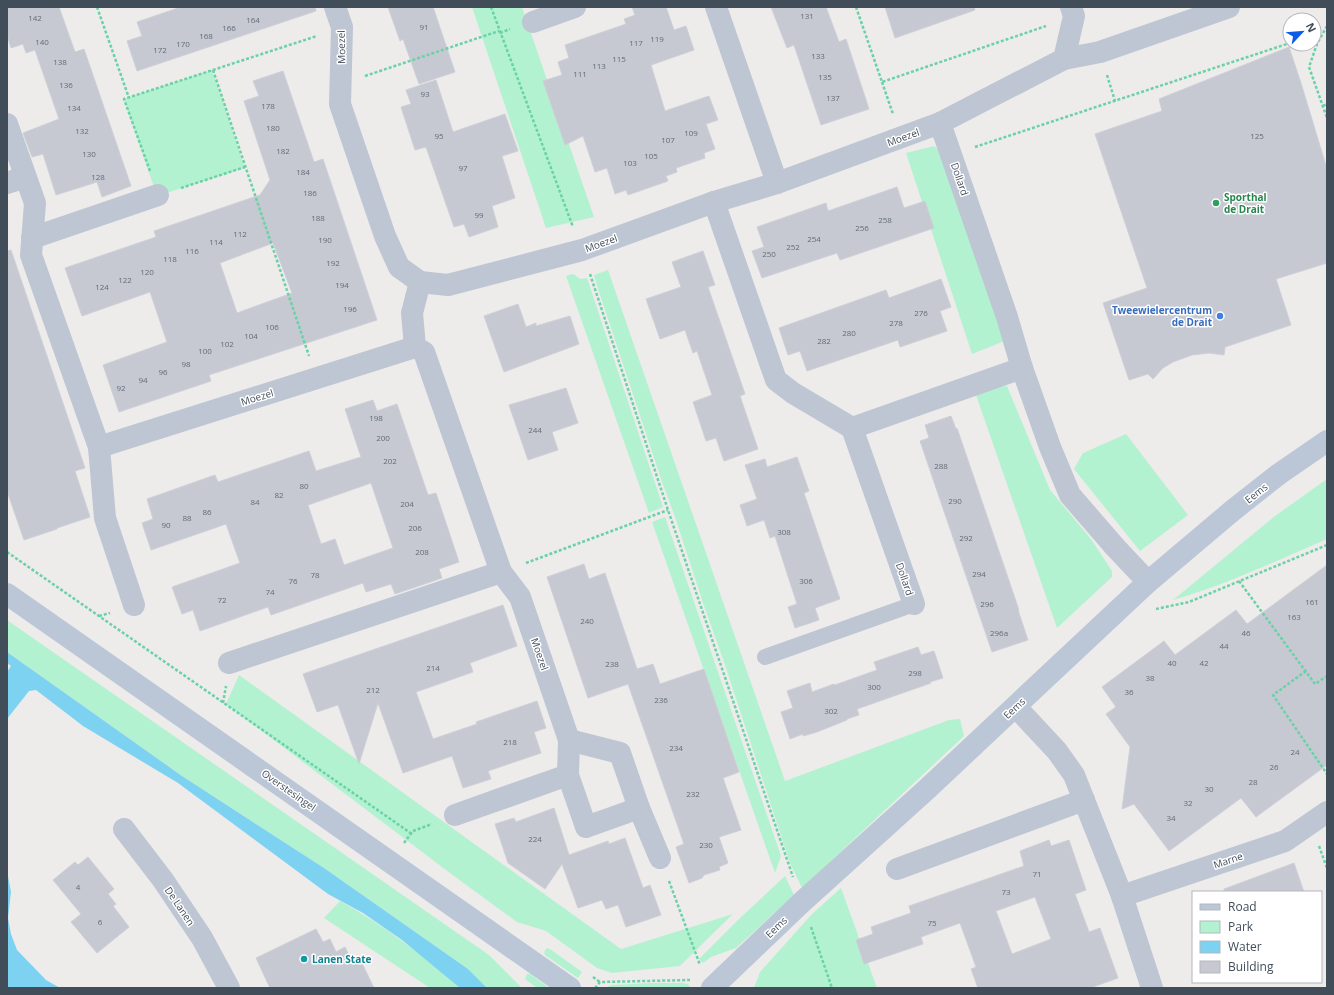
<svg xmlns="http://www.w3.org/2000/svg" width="1334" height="995" font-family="'Open Sans',sans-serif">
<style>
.green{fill:#b3f2d0}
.water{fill:#7dd2f2}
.building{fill:#c6c9d2;stroke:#ced0d8;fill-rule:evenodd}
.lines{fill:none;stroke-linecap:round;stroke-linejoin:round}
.path{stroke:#69d2a6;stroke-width:2.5;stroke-dasharray:3 2;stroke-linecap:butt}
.lane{stroke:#bdc6d2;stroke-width:16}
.street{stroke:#bdc6d2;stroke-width:22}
.secondary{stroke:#bbc7d7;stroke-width:22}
.leisure-dot{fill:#2e9e5b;stroke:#fff;stroke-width:1.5}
.shop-dot{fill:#3f7fe0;stroke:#fff;stroke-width:1.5}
.culture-dot{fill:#0f9aa8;stroke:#fff;stroke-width:1.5}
.labels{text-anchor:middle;stroke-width:3;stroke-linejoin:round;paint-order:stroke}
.number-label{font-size:8px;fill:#636c78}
.street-label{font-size:10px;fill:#424d5a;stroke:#fff}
.leisure-label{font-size:10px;font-weight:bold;fill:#27864d;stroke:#fff;text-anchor:start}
.shop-label{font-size:10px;font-weight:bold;fill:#366cbe;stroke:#fff;text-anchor:end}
.culture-label{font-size:10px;font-weight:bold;fill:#0d838f;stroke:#fff;text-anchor:start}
</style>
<rect width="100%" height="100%" fill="#eeebeb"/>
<g class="green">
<polygon points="472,7 522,7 594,217 546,228"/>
<polygon points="212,70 245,168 157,196 124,99"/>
<polygon points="934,146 943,154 1007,340 972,354 906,153"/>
<polygon points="608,270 785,781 949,720 960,719 964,736 802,888 790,863 724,662 704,606 675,517 662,482 598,289 594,275"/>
<polygon points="573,274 576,276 580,279 587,278 663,507 649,513 566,276"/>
<polygon points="1007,386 1050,490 1091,539 1112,571 1112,577 1057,628 976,395 997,387"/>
<polygon points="1126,434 1188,515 1140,551 1074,469 1083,453"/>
<path d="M1327,479V539C1276,561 1226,585 1173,600L1275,516Z"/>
<polygon points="665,517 781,856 775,873 652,522"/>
<polygon points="7,620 489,955 522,988 487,988 468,969 324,868 182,776 7,652"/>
<polygon points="239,675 621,949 733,914 680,966 612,973 597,968 546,931 517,922 454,876 226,704"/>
<polygon points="785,876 794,895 736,948 711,957 703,963 699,959 739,919"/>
<polygon points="841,888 877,988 754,988 760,972 812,914"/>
<path d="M340,901C383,925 423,955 460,988H430L324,918Z"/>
<polygon points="547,948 550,949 582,972 578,978 545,955 544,952"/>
<polygon points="527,974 530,974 549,988 537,988 525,979"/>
<polygon points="652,983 683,983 687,984 692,988 604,988 612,985"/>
</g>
<g class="water">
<polygon points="7,652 182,776 324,868 468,969 487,988 460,988 402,940 363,913 328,894 178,783 83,726 36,690 29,691 7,719 7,672 11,666 7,663"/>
<polygon points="7,871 11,892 8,918 11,934 17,950 46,980 60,988 7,988"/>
</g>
<g class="building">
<polygon points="7,7 59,7 75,52 84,49 131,186 102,197 97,182 56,195 43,154 32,157 23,133 59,119 35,50 26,53 23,44 11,48 7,35"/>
<polygon points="181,7 315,7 316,11 137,71 127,41 142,36 137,22"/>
<polygon points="388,7 433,7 455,72 419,84 403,39 400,41"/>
<polygon points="632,7 666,7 674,30 686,26 694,50 651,65 665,111 709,96 718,120 706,124 715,149 704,153 705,158 676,168 677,172 666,176 668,181 628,195 626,190 615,194 607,168 595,172 583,136 565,145 543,81 562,75 558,62 569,58 565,45 626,24 624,19 635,15"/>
<polygon points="771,7 826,7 839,42 846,39 869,109 821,125 794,45 787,48"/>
<polygon points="885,7 974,7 975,10 895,38"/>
<polygon points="1289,47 1301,83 1327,169 1327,263 1276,279 1291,325 1225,347 1224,355 1209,353 1192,355 1173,362 1163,368 1153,379 1148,374 1129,380 1103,303 1147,288 1095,134 1162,111 1159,99"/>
<path d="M283,71L314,162L323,159L377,320L209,375L211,381L119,412L103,365L167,342L150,292L82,316L65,268L156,237L154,231L260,195L270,180L244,101L259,96L253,81ZM273,243L292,293L237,313L220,263Z"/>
<polygon points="436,80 453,132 505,114 518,151 502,156 515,198 492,206 498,227 469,237 464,224 454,227 426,147 415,150 401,107 411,104 406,90"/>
<polygon points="897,187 904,208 925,201 934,228 840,260 837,253 762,278 752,251 764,247 757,227 826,203 828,211"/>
<polygon points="11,250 85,468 75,471 90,517 57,528 57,529 24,540 7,491 7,251"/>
<polygon points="703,251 715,285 708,287 745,394 740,396 758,449 724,461 716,438 706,441 693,402 712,395 697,351 693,353 685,330 660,339 646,299 681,287 672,262"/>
<polygon points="941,279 951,307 940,311 947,331 900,347 898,340 807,371 800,351 788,355 779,328 886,290 889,298"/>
<polygon points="518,304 526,327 536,323 536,326 570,316 579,344 504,372 484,316"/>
<polygon points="566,388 578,423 552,432 558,450 528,460 509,405"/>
<path d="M373,400L377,411L397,404L428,495L436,493L459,562L439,569L442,578L395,594L391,584L366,592L363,583L271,615L268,607L200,631L193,610L182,614L172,587L240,563L226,524L151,550L142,523L153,519L147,499L215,475L218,482L309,451L316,471L361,457L345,409ZM371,483L393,548L344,565L335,539L321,544L308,505Z"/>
<polygon points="951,416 956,429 957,428 985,510 1019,610 1018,610 1028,640 992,652 920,441 929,438 925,425"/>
<polygon points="797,457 809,491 804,493 840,599 815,608 819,620 795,628 788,607 797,604 775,536 770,538 764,520 747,526 740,505 757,499 745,465 765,459 767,467"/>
<polygon points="584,564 589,579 605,573 637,669 653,664 660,684 704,669 739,772 723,778 741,830 719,837 728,863 719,867 720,870 704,875 702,878 689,883 676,847 684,844 628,684 588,698 547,577"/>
<polygon points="1327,565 1327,765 1256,817 1241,798 1169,851 1134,804 1122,809 1130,747 1106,714 1116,707 1102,687 1164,641 1175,655 1236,610 1247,624"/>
<polygon points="503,605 517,646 470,663 473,672 416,692 433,739 477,724 476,722 537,701 546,728 534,732 541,753 488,771 491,779 463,788 452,756 403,773 378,703 359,764 338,705 317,712 303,674"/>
<polygon points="918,647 921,655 934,651 943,678 930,682 931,683 857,709 859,715 847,719 847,720 817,732 803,736 803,734 790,739 781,712 793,708 787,691 810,683 812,692 834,684 835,685 877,670 874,662"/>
<polygon points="554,808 569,855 608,841 609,844 625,838 643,888 650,885 661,915 626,927 618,905 606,909 602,900 578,908 562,864 545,889 508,863 495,824 514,818 516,822"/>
<path d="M1049,840L1051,846L1069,840L1086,890L1075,894L1089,932L1100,928L1118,978L1090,988H978L971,969L976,967L960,923L921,937L923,944L864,964L856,940L873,934L871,927L911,913L909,906L1024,866L1020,851ZM1035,897L1051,939L1012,954L996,911Z"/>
<polygon points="88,857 114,889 108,894 116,904 113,906 129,927 97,953 71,922 81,914 53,880 75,862 78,865"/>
<polygon points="1294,863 1304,892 1224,892 1224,889"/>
<polygon points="316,929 323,942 330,939 336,952 345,947 351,960 359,957 374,988 270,988 256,958"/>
</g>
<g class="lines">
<g class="path">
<polyline points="97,7 129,98"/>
<polyline points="491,7 573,227"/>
<polyline points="856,7 882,82 1046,26"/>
<polyline points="1327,26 1317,44 1309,67 1327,118"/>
<polyline points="500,33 510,29"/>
<polyline points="213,70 309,356"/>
<polyline points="1107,75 1115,101"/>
<polyline points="365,76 499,31"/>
<polyline points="882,82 893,114"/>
<polyline points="1323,106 1327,104"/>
<polyline points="975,147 1290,43"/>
<polyline points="150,171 124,99 317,36"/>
<polyline points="181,188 245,167"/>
<polyline points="590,274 668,510 793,877"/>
<polyline points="7,552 412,834"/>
<polyline points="526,563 668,510"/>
<polyline points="1239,581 1315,684 1327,676"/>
<polyline points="1156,609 1189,602 1327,545"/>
<polyline points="99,616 110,613"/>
<polyline points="1306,671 1273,695 1327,774"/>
<polyline points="223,703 226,686"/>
<polyline points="404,843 413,831 432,824"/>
<polyline points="1319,846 1327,868"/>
<polyline points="669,881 700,965"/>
<polyline points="811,927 832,988"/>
<polyline points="593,977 600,982"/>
<polyline points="595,988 600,982 690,980"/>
</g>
<polyline class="lane" points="765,657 914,604"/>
<g class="street">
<polyline points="335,7 342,27 340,104 385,236 399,267 420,282 412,313 415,347 424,352 501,572 520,597 569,740 568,775 586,827 639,808"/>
<polyline points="716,7 777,183"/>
<polyline points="1071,7 1074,16 1064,59 940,123 1007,317 1022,368 1050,447 1070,495 1115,547 1148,582"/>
<polyline points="533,22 575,7"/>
<polyline points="1064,59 1100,52 1229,7"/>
<polyline points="7,124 35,203 31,255 99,447 415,347"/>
<polyline points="7,183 25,177"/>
<polyline points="714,202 776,380 793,393 852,428"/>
<polyline points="32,238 158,195"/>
<polyline points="420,282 448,285 582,250 714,202 777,183 940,123"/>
<polyline points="99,447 105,518 134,605"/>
<polyline points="914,604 852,428 1022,368"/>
<polyline points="229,663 501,572"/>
<polyline points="1016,707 1057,751 1074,775 1122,896 1152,988"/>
<polyline points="569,740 620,753 639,808 660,858"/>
<polyline points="455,815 568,775"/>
<polyline points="124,829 163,880 202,938 229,988"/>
<polyline points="897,869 1084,800"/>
<polyline points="1122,896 1285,841 1327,812"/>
</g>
<g class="secondary">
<polyline points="7,594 570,988"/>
<polyline points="712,988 802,902 926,790 1148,582 1232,511 1279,474 1327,441"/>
</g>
</g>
<circle class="leisure-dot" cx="1216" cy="203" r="4"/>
<circle class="shop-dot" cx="1220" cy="316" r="4"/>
<circle class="culture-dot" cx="304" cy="959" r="4"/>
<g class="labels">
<g class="number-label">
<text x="807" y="19">131</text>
<text x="35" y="21">142</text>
<text x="253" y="23">164</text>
<text x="424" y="30">91</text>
<text x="229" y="31">166</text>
<text x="206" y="39">168</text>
<text x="657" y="42">119</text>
<text x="42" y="45">140</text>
<text x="636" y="46">117</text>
<text x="183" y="47">170</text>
<text x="160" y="53">172</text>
<text x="818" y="59">133</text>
<text x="619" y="62">115</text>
<text x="60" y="65">138</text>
<text x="599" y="69">113</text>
<text x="580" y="77">111</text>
<text x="825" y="80">135</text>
<text x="66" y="88">136</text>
<text x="425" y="97">93</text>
<text x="833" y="101">137</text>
<text x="268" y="109">178</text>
<text x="74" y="111">134</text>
<text x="273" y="131">180</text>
<text x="82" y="134">132</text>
<text x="691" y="136">109</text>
<text x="439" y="139">95</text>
<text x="1257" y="139">125</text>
<text x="668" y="143">107</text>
<text x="283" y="154">182</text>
<text x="89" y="157">130</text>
<text x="651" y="159">105</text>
<text x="630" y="166">103</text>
<text x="463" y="171">97</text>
<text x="303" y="175">184</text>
<text x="98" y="180">128</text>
<text x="310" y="196">186</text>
<text x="479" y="218">99</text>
<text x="318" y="221">188</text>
<text x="885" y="223">258</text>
<text x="862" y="231">256</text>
<text x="240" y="237">112</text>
<text x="814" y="242">254</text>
<text x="325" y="243">190</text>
<text x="216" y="245">114</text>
<text x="793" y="250">252</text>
<text x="192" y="254">116</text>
<text x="769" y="257">250</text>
<text x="170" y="262">118</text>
<text x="333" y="266">192</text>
<text x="147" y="275">120</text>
<text x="125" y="283">122</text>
<text x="342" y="288">194</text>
<text x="102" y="290">124</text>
<text x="350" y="312">196</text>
<text x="921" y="316">276</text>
<text x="896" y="326">278</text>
<text x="272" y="330">106</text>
<text x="849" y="336">280</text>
<text x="251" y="339">104</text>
<text x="824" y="344">282</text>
<text x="227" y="347">102</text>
<text x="205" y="354">100</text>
<text x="186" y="367">98</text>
<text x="163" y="375">96</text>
<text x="143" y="383">94</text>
<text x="121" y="391">92</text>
<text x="376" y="421">198</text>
<text x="535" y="433">244</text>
<text x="383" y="441">200</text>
<text x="390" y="464">202</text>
<text x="941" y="469">288</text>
<text x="304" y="489">80</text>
<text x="279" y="498">82</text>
<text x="955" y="504">290</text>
<text x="255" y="505">84</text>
<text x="407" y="507">204</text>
<text x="207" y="515">86</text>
<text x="187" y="521">88</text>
<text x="166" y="528">90</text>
<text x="415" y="531">206</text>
<text x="784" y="535">308</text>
<text x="966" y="541">292</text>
<text x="422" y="555">208</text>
<text x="979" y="577">294</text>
<text x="315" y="578">78</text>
<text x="293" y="584">76</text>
<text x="806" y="584">306</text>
<text x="270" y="595">74</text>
<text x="222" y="603">72</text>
<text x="1312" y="605">161</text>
<text x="987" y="607">296</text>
<text x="1294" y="620">163</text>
<text x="587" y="624">240</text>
<text x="999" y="636">296a</text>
<text x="1246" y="636">46</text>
<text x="1224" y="649">44</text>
<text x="1172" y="666">40</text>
<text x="1204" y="666">42</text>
<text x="612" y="667">238</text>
<text x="433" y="671">214</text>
<text x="915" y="676">298</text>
<text x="1150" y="681">38</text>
<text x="874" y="690">300</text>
<text x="373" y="693">212</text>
<text x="1129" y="695">36</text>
<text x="661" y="703">236</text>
<text x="831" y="714">302</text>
<text x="510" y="745">218</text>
<text x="676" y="751">234</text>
<text x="1295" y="755">24</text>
<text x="1274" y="770">26</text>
<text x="1253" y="785">28</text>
<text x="1209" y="792">30</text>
<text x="693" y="797">232</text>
<text x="1188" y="806">32</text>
<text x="1171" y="821">34</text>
<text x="535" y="842">224</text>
<text x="706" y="848">230</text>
<text x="1037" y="877">71</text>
<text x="78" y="890">4</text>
<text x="1006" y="895">73</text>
<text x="100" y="925">6</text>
<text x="932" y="926">75</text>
</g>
<g class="street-label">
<text transform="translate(341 47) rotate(-91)" y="4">Moezel</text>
<text transform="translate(903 137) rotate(-20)" y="4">Moezel</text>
<text transform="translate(960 179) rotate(71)" y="4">Dollard</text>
<text transform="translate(601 243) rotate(-20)" y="4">Moezel</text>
<text transform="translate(257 397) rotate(-17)" y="4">Moezel</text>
<text transform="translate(1256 493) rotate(-38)" y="4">Eems</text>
<text transform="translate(905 579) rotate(71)" y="4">Dollard</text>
<text transform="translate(540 654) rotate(71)" y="4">Moezel</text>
<text transform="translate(1014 708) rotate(-43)" y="4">Eems</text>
<text transform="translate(289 790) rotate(35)" y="4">Overstesingel</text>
<text transform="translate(1228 860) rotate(-19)" y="4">Marne</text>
<text transform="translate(180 906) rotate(56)" y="4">De Lanen</text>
<text transform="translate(776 927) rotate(-44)" y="4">Eems</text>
</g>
<g class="leisure-label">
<text x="1224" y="201">Sporthal<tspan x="1224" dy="12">de Drait</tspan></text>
</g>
<g class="shop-label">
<text x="1212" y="314">Tweewielercentrum<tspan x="1212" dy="12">de Drait</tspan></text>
</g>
<g class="culture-label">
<text x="312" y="963">Lanen State</text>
</g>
</g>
<rect width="1334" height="995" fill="none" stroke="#424d5a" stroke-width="16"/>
<rect x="1192" y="891" width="130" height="92" fill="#ffffff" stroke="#b3b8bd"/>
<rect x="1200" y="904" width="20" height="6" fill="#bbc7d7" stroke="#b3b8bd"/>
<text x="1228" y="911" font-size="12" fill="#424d5a">Road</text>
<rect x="1200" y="921" width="20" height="12" fill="#b3f2d0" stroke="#b3b8bd"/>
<text x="1228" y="931" font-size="12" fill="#424d5a">Park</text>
<rect x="1200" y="941" width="20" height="12" fill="#7dd2f2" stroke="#b3b8bd"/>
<text x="1228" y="951" font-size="12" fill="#424d5a">Water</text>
<rect x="1200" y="961" width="20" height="12" fill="#c6c9d2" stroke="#b3b8bd"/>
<text x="1228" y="971" font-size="12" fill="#424d5a">Building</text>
<g transform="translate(1302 32) rotate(64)"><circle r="19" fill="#ffffff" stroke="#b3b8bd"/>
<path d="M0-3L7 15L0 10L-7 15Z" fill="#0a5ce9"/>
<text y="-6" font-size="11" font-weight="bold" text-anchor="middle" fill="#424d5a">N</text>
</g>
</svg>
